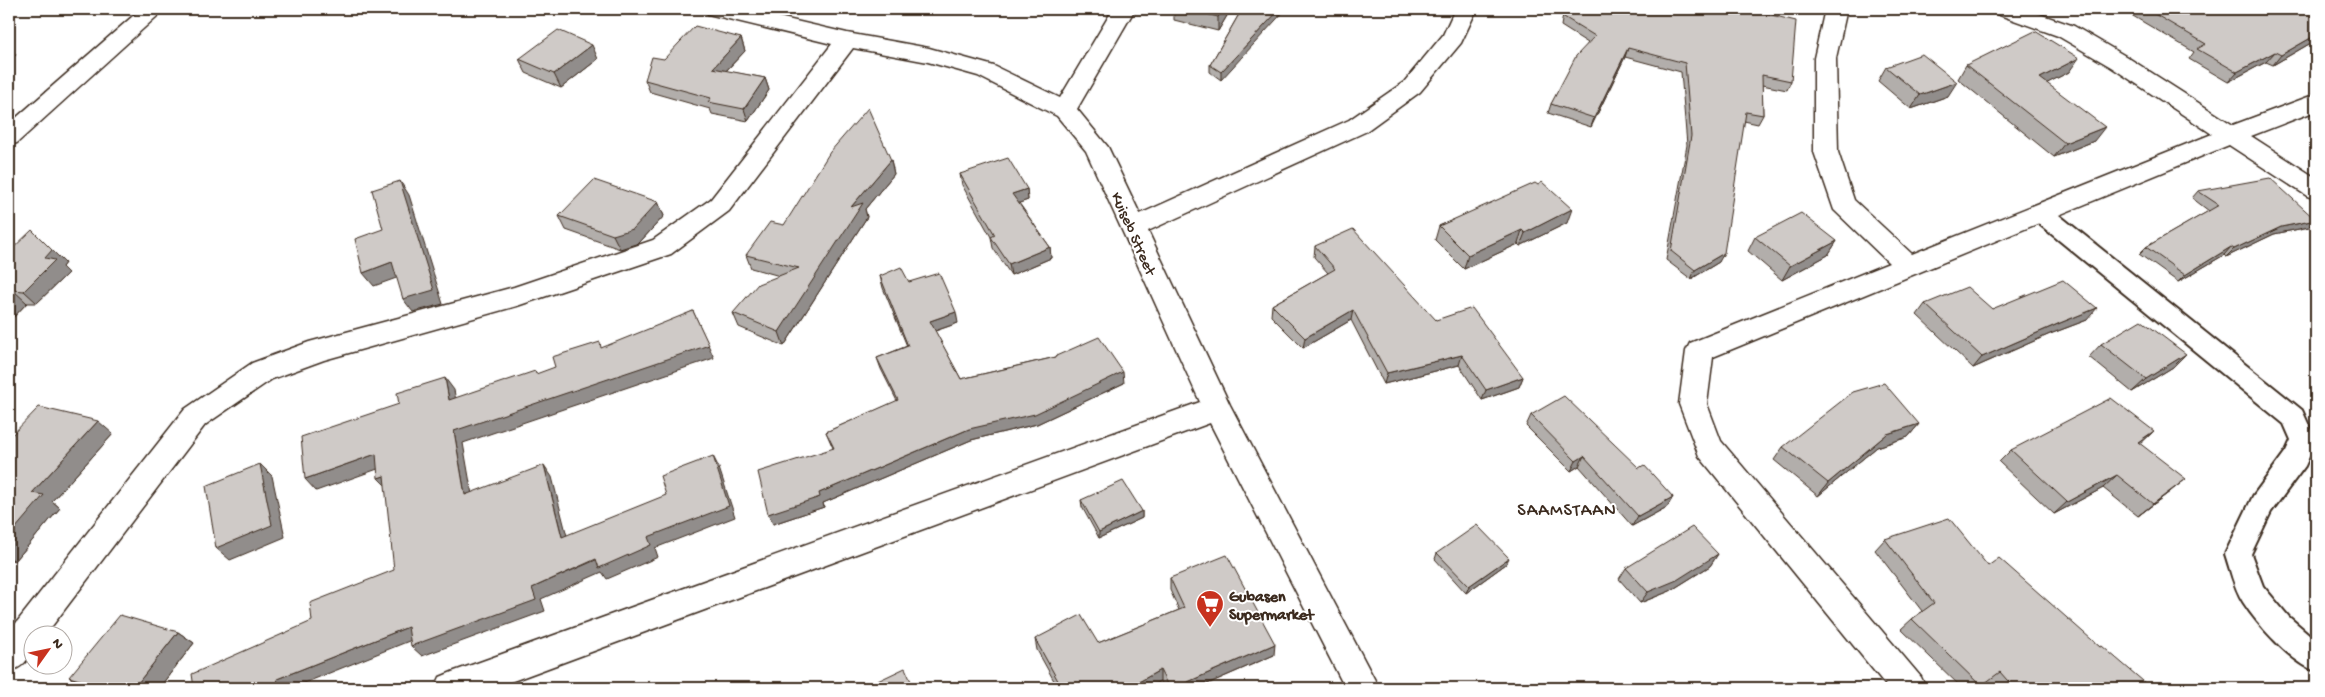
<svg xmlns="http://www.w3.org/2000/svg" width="2325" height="697" font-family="'Gochi Hand',sans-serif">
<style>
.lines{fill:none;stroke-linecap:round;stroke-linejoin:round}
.lane-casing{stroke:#3b2a1e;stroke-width:4}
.street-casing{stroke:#3b2a1e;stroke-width:3}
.lane{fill:#fff;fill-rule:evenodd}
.street{fill:#fff;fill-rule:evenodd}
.wall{fill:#b2aeab;stroke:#3b2a1e}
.shaded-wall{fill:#918d8b;stroke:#3b2a1e}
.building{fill:#cfcac7;stroke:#3b2a1e}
.labels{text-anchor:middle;stroke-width:4;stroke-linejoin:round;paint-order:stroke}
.street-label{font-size:16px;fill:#3b2a1e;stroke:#fff}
.poi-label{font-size:16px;font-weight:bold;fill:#3b2a1e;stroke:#fff;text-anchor:start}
.neighbourhood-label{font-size:18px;letter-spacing:1px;fill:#3b2a1e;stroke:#fff}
</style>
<rect width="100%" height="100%" fill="#fff"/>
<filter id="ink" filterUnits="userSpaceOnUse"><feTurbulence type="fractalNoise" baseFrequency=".02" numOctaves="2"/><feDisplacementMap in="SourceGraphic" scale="10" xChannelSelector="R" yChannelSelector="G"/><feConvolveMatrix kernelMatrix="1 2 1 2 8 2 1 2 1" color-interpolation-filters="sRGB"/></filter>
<g filter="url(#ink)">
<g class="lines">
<defs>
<path id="lane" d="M2041,205L2049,207L2302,410L2316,441L2305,466L2271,512L2251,554L2263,586L2289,617L2316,640V671C2292,663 2257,624 2243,602C2234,588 2230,569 2225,554L2253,496L2286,451L2291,440L2284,424L2033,219L2030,213L2033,207Z"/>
<g id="street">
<polygon points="141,9 165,9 17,143 9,145 9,124"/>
<path d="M705,9H744L847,33L929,48L994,66L1060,98L1113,9H1135L1077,109L1108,147L1140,214L1349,120L1404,82L1443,35L1455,9H1477L1461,43L1420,92L1365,132L1148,231L1230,405L1379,688H1345L1210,423L494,688H435L440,677L452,672L1200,402L1086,151L1057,116L978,76L928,62L853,48L729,211L671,254L517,306L324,360L272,379L205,425L46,634H32C32,654 29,665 9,672V632L185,409L252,363L309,342L514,287L653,240L711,199L832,44L708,14Z"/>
<polygon points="1825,9 1847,9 1836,58 1838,152 1854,200 1912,254 2212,134 2111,67 2058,36 1997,14 1994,9 2025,9 2074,26 2127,57 2233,125 2316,94 2316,111 2251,136 2316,178 2316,199 2307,196 2229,145 1713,357 1707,404 1721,441 1921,677 1926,688 1888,688 1699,456 1679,404 1686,351 1690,343 1889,263 1834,210 1814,152 1814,58"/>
</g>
</defs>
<use href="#lane" class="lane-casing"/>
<use href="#street" class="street-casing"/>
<use href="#lane" class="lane"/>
<use href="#street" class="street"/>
</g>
<g class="wall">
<polygon points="1174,9 1231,9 1218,31 1174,20"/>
<polygon points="1242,9 1221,80 1210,72 1210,65"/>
<polygon points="1564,9 1761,9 1758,12 1791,81 1787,90 1762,85 1763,115 1758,124 1744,121 1719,262 1691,279 1666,260 1687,145 1681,72 1625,57 1591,127 1548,113 1551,104 1588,43 1561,26"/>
<polygon points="2121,9 2316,9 2316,40 2273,65 2266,62 2228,82 2189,59 2194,52"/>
<polygon points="741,38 745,51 726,71 765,78 769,90 748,121 712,114 710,109 650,92 645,80 664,59"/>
<polygon points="519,59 598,59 561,88 526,73"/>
<polygon points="1966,65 2069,72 2047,83 2094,141 2054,157 1958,79"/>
<polygon points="1886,67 1948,96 1911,109 1878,81"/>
<polygon points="891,160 894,174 865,209 867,217 784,346 739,327 733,313 780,276 751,268 746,255 784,225"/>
<polygon points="960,174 1027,189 1028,200 1019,203 1050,247 1051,258 1011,275 993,248 991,237 962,185"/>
<polygon points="1538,185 1567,223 1520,246 1518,244 1464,269 1435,240 1439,226"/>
<polygon points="2198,191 2316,220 2309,227 2274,234 2226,257 2224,255 2178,282 2139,254 2146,247 2209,211 2192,198"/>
<polygon points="658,202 664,216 639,243 620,249 566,230 559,216"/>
<polygon points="1755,237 1837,241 1828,255 1782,280 1748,251"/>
<polygon points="1315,246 1436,320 1523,377 1519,387 1482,400 1459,365 1384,384 1351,320 1303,348 1271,316 1272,305 1328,273 1314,257"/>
<polygon points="9,252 65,263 62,267 68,273 37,303 27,303 9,322"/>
<polygon points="880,276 909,282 958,323 935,331 961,379 1056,357 1056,356 1124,383 1037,424 971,440 823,503 824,507 773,524 833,448 826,432 897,401 881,369 877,358 907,346 883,288"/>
<polygon points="1925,304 1992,309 2087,320 2050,334 1973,368 1917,315"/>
<polygon points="2101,344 2173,367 2132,392 2089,357"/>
<polygon points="1531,415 1639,468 1673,497 1667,507 1632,526 1579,466 1571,471 1526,426"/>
<polygon points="1919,424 1908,437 1877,447 1818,496 1774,460 1783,447"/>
<polygon points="2154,431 2140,444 2171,491 2138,516 2103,488 2054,514 1999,462 2011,450"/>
<polygon points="113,434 52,501 60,508 15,561 9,560 9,438"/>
<polygon points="1081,500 1142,511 1142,518 1099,538 1082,507"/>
<polygon points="1885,539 1988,566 2100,647 2148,688 1993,688 1988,682 1979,688 1962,688 1901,629 1912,619 1922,611 1875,550"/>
<polygon points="1437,553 1506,564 1466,593 1435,559"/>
<polygon points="1718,554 1710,566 1670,591 1640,603 1619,579 1626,568"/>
<polygon points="1170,578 1274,655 1198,688 1164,688 1160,681 1147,688 1058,688 1037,650 1035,639 1098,643 1179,610 1170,590"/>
<polygon points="178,632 194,643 159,688 88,688 69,677"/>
</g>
<g class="shaded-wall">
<polygon points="1223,9 1231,9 1218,31 1218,17"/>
<polygon points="1280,9 1286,9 1221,80 1221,72"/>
<polygon points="1757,9 1761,9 1751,21 1755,11"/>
<polygon points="2316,35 2316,40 2273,65 2281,55"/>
<polygon points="741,38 745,51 717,80 713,68"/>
<polygon points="9,45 16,55 9,60"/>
<polygon points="592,45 598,59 561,88 554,74"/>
<polygon points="1628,48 1625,57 1591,127 1594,118"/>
<polygon points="2275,52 2266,62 2228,82 2237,72"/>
<polygon points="2079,58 2069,72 2030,92 2040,78"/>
<polygon points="765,78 769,90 748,121 744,109"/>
<polygon points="1957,82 1948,96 1911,109 1920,95"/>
<polygon points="2105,127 2094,141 2054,157 2065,143"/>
<polygon points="891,160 894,174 865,209 867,217 784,346 779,332 851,207"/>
<polygon points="400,181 409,195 443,304 413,312 403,299"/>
<polygon points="1027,189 1028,200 1014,205 1012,194"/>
<polygon points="658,202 664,216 639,243 620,249 613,235"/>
<polygon points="1572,209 1567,223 1520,246 1525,233"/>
<polygon points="2316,220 2309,227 2274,234 2226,257 2234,249 2281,227"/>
<polygon points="32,230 65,263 62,267 68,273 37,303 24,291 45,258"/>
<polygon points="1522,230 1518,244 1464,269 1468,255"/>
<polygon points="1837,241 1828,255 1782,280 1790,266"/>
<polygon points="1050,247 1051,258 1011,275 1009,264"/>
<polygon points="2231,247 2224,255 2178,282 2185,275"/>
<polygon points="1724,253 1719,262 1691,279 1695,270"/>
<polygon points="392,262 402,276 374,286 363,273"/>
<polygon points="13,290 27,303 9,322 9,295"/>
<polygon points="2097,308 2087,320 2050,334 1973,368 1982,357 2060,323"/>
<polygon points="1353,310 1351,320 1303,348 1305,338"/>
<polygon points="693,311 714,358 463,443 474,506 465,495 454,431"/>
<polygon points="956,312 958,323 932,332 930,321"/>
<polygon points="2186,354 2173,367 2132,392 2146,379"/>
<polygon points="1462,355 1459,365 1384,384 1387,373"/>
<polygon points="1123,372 1124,383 1037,424 971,440 823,503 824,507 773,524 768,514 819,493 969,429"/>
<polygon points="1523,377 1519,387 1482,400 1486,390"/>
<polygon points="445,378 454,390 458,412 449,400"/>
<polygon points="98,421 113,434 52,501 60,508 15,561 9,557 9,536 32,493"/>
<polygon points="1919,424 1908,437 1877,447 1818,496 1828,483 1887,434"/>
<polygon points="2154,431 2140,444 2138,442"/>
<polygon points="376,454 386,466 316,491 305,479"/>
<polygon points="713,456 719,468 735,517 655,548 658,557 607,579 602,572 541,599 545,611 422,656 411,646 532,588 648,537"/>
<polygon points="1584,456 1579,466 1571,471 1576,461"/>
<polygon points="260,464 272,476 285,537 230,560 216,548"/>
<polygon points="544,465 552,477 570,548 562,537"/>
<polygon points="2117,475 2103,488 2054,514 2067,502"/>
<polygon points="384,476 389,489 378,478"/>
<polygon points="2186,479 2171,491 2138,516 2153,504"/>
<polygon points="1673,497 1667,507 1632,526 1638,516"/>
<polygon points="1142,511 1142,518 1099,538 1099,532"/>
<polygon points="1718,554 1710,566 1670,591 1640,603 1648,592"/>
<polygon points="1509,558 1506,564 1466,593 1469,586"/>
<polygon points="408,627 419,637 292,688 264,688 277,679"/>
<polygon points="178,632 194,643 159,688 134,688"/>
<polygon points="1275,644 1274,655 1198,688 1174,688"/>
<polygon points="1160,670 1160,681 1147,688 1128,688"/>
</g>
<g class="building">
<polygon points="1187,9 1223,9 1218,17"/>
<polygon points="1242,9 1280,9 1221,72 1210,65"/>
<polygon points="1565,9 1757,9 1755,11 1796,21 1791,81 1762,75 1763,115 1746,112 1724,253 1695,270 1671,251 1691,136 1685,63 1628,48 1594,118 1551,104 1576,56 1595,36 1564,17"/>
<polygon points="2146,9 2316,9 2316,35 2281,55 2275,52 2237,72 2197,49 2206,44"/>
<polygon points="695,26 741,38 713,68 765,78 744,109 708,102 711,98 645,80 652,57 664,59"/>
<polygon points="558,30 592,45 554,74 519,59"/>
<polygon points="2035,31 2079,58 2040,78 2105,127 2065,143 1966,65"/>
<polygon points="1922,54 1957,82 1920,95 1886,67"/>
<polygon points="868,108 891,160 851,207 863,203 779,332 733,313 758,284 799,268 746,255 770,222 784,225 830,152"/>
<polygon points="1008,158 1027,189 1012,194 1050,247 1009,264 991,237 995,235 960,174"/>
<polygon points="2270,178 2316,220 2281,227 2234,249 2231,247 2185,275 2146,247 2219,205 2198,191"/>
<polygon points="594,180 658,202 633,229 613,235 559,216"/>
<polygon points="400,181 434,290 403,299 392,262 363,273 355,239 383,229 372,190"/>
<polygon points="1542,182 1572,209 1525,233 1522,230 1468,255 1439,226 1535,183 1538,185"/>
<polygon points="1801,213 1837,241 1790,266 1755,237"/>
<polygon points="1353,229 1436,320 1472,308 1523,377 1486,390 1462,355 1387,373 1353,310 1305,338 1272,305 1335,269 1315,246"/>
<polygon points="32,230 52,250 45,258 55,260 24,291 13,290 9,295 9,252"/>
<polygon points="901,267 909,282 939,273 956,312 930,321 961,379 1056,357 1056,356 1099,337 1123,372 1035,414 969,429 819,493 820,497 768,514 758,472 834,448 826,432 898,400 877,358 908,346 880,276"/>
<polygon points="2063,280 2097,308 2060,323 1982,357 1925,304 1967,287 1992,309"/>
<polygon points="693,311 709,345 454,431 465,495 544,465 562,537 666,495 660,476 713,456 729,506 648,537 651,545 599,568 596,559 532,588 536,600 411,646 408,627 277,679 278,682 264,688 194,688 192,674 312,621 310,603 394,570 384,476 378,478 376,454 305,479 301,437 399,404 397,393 445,378 449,400 535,371 536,374 555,367 552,357 600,342 601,348"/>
<polygon points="2141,320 2186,354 2146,379 2101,344"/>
<polygon points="1884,383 1919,424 1887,434 1828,483 1783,447 1853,392"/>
<polygon points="1564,396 1639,468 1644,465 1673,497 1638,516 1584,456 1576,461 1531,415"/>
<polygon points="2111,398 2154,431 2138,442 2186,479 2153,504 2117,475 2067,502 2011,450"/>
<polygon points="39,407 98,421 32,493 44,495 9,536 9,438"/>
<polygon points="260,464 272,525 216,548 206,486"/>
<polygon points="1123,481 1142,511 1099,532 1081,500"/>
<polygon points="1949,518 1988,566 1999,558 2100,647 2102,646 2150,687 2148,688 2014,688 2000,672 1981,686 1912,619 1934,603 1885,539"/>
<polygon points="1477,525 1509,558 1469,586 1437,553"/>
<polygon points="1692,527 1718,554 1677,580 1648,592 1626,568"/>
<polygon points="1227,555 1275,644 1174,688 1169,688 1160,670 1128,688 1062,688 1035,639 1081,615 1098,643 1184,608 1170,578"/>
<polygon points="120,615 178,632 134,688 108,688 69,677"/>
<polygon points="905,668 914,688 863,688"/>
<polygon points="1820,684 1824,688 1814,688"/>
</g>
</g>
<defs>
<symbol id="supermarket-pin" viewBox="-11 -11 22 30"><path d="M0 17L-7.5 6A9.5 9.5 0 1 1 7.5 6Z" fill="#c8321e" stroke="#fff"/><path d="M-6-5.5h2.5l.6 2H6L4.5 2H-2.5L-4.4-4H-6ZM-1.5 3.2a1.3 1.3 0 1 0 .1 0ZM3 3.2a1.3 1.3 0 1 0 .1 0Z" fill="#fff"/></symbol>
</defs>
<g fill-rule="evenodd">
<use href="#supermarket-pin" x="1194" y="588" width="32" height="43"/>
</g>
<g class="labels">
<g class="street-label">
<text transform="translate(1135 233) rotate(66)" y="6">Kuiseb Street</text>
</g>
<g class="poi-label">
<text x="1229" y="601">Gubasen<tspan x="1229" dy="18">Supermarket</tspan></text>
</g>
<g class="neighbourhood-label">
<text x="1567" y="515">SAAMSTAAN</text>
</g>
</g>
<rect width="2325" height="697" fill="none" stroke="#fff" stroke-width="30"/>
<rect x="15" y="15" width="2295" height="667" fill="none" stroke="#3b2a1e" stroke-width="2" filter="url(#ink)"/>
<g transform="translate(48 650) rotate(57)"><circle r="24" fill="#ffffff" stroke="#b1aaa5"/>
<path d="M0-4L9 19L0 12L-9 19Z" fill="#c8321e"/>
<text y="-8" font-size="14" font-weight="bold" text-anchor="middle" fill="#3b2a1e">N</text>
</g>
</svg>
